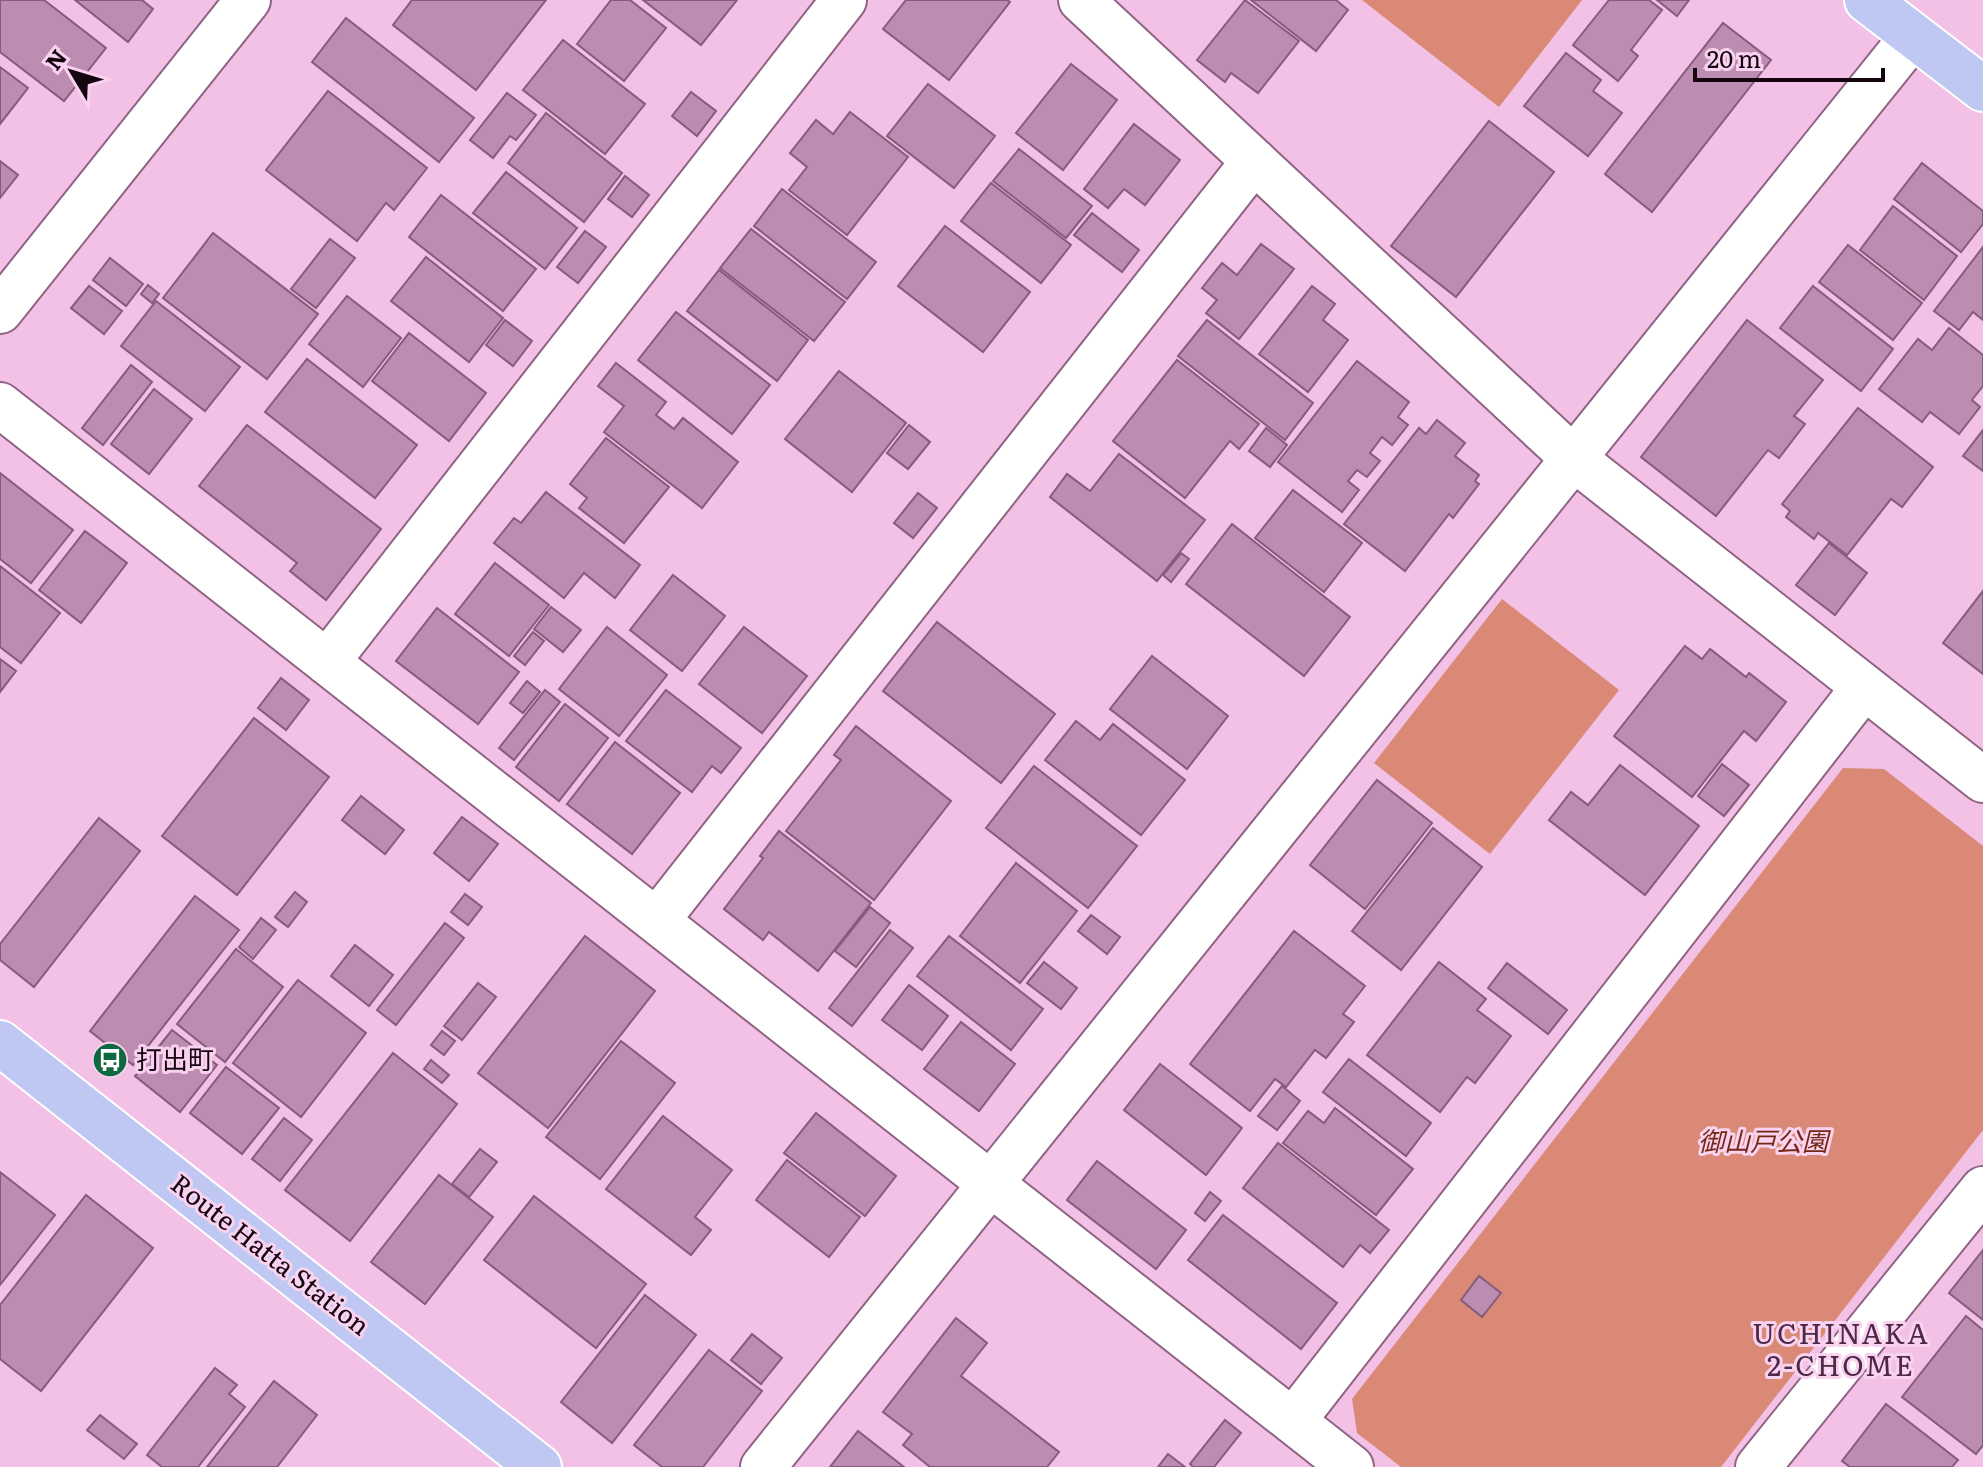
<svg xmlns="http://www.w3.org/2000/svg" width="1983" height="1467" font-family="Literata,'Noto Sans JP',serif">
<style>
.green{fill:#d98975}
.building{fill:#bc8db0;stroke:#875b7c;stroke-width:2}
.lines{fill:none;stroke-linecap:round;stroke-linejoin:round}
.minor-casing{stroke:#8f6384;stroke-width:48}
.major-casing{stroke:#fff;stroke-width:48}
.minor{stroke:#fff;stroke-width:44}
.major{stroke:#bfc8f2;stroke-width:44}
.labels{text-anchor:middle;stroke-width:6;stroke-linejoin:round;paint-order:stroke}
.poi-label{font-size:26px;fill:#140511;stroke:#f9d2ef;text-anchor:start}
.park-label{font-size:26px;font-style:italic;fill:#742814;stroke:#f9d2ef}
.street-label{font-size:26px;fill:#140511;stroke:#f9d2ef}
.neighbourhood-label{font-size:28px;letter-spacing:2px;fill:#4e2846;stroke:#f9d2ef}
</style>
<rect width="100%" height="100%" fill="#f2c1e5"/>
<g class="green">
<polygon points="1362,0 1582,0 1499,107"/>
<polygon points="1502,599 1619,690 1490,854 1374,763"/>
<polygon points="1843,768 1884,769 1983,846 1983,1130 1721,1467 1401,1467 1357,1433 1352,1399"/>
</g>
<g class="building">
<polygon points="0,0 44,0 106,48 64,101 0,52"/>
<polygon points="75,0 142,0 153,9 128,42"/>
<polygon points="412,0 546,0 476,90 393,25"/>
<polygon points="611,0 630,0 666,28 624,81 577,44"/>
<polygon points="643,0 737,0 701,45"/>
<polygon points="906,0 1007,0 1010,2 949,80 883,29"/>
<polygon points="1245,0 1299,41 1258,93 1231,73 1225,82 1197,60"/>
<polygon points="1251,0 1336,0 1348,10 1316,51"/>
<polygon points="1609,0 1649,0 1662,10 1631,50 1638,56 1618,81 1573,45"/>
<polygon points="1657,0 1689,0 1677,16"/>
<polygon points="346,18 474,118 439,162 312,62"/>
<polygon points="1723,23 1771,60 1652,212 1605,174"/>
<polygon points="563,40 645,104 605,154 523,90"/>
<polygon points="1566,53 1601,80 1593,91 1622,113 1588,156 1524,106"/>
<polygon points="1071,64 1117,100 1063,170 1016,133"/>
<polygon points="0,67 28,88 0,124"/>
<polygon points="928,84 995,136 954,188 887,136"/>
<polygon points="328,91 427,168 394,210 386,203 357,241 266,170"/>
<polygon points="691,92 716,111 697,136 672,116"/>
<polygon points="507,93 536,115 516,140 510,136 493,158 470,140"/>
<polygon points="850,112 908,157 847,235 789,190 807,167 790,153 816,120 833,134"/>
<polygon points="546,113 622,173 584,222 508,163"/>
<polygon points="1489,121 1554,172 1456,297 1391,246"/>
<polygon points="1134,124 1180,160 1145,205 1124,189 1108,208 1084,189"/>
<polygon points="1019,149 1092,206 1066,238 993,181"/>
<polygon points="0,161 18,175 0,198"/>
<polygon points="1922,163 1983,211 1983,224 1961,252 1894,199"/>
<polygon points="506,172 577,228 545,269 473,213"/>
<polygon points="625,176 649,195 632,217 608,199"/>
<polygon points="991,183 1071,245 1041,283 961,221"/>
<polygon points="782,189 876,262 847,299 754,226"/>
<polygon points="441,195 536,269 503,311 409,237"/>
<polygon points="1893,206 1957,256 1924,300 1860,250"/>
<polygon points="1092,213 1139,250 1122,272 1074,235"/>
<polygon points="945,226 1030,292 983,352 898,286"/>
<polygon points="751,229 845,302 814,341 720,268"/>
<polygon points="585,231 606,247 578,283 557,267"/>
<polygon points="213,233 318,314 267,379 163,298"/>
<polygon points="330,239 355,258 316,308 291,289"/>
<polygon points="1261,244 1294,269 1239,339 1206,313 1217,300 1202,288 1222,263 1237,275"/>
<polygon points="1848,245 1922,303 1893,340 1819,282"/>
<polygon points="1983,247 1983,320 1973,312 1959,330 1934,311"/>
<polygon points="426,257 503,318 469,362 391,301"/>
<polygon points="110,258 143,284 126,306 93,280"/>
<polygon points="719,270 808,340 777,381 687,311"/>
<polygon points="148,285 159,294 152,303 141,294"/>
<polygon points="89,286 122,311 104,334 71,308"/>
<polygon points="1312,286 1335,304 1323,320 1348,340 1308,392 1259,354"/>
<polygon points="1813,286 1893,349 1861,391 1780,328"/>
<polygon points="347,296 401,338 363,387 309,344"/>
<polygon points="156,301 240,367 205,411 121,346"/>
<polygon points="676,312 770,385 732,434 638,360"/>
<polygon points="505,320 532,341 513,366 486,345"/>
<polygon points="1207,320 1313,403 1285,440 1178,356"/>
<polygon points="1747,320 1823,380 1794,416 1805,424 1779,458 1768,450 1716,516 1641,457"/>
<polygon points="1949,328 1983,355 1983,386 1972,400 1980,407 1959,434 1930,412 1922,422 1879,389 1918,339 1932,350"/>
<polygon points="409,333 486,393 449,441 372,381"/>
<polygon points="307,359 417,445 375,498 265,412"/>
<polygon points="1177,360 1259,424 1239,449 1230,441 1185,498 1113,441"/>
<polygon points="1357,361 1409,402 1398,417 1408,425 1392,445 1382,437 1370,453 1380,461 1367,477 1357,470 1348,481 1359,490 1342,512 1278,462"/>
<polygon points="616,363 666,402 656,415 674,429 683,418 738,462 702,508 604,432 624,406 598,386"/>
<polygon points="131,365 152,382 103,445 82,428"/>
<polygon points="839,371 906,423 852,492 785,439"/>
<polygon points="154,389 192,419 149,474 111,444"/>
<polygon points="1858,408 1933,467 1902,507 1891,499 1847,555 1818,533 1814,539 1786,517 1790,511 1782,504"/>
<polygon points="1437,420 1465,443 1455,456 1479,475 1475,481 1479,484 1453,518 1449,514 1405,571 1344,524 1419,428 1426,434"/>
<polygon points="247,425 381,529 326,600 290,571 297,563 199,486"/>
<polygon points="909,425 930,442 908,469 887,453"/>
<polygon points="1266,428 1287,445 1270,467 1249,451"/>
<polygon points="1983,430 1983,471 1963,456"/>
<polygon points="606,438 669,487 624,543 579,508 587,498 570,484"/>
<polygon points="1119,454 1205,520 1157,581 1050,497 1067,474 1090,491"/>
<polygon points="0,473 73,530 31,583 0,559"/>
<polygon points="1293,490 1362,543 1324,592 1255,538"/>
<polygon points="546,492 640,565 615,598 584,573 564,598 494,543 514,518 521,523"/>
<polygon points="918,493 937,508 913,538 894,523"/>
<polygon points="1232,524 1350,617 1304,676 1186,584"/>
<polygon points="85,531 127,563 81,623 39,590"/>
<polygon points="1829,543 1867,573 1835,615 1796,585"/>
<polygon points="1181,553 1189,559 1171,582 1163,575"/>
<polygon points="495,563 549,605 509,656 455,614"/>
<polygon points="0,566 60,613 21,663 0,647"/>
<polygon points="673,575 725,616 682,671 630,630"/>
<polygon points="1983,591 1983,674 1943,643"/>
<polygon points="551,607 581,630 563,652 534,629"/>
<polygon points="437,608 519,672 478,724 396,661"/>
<polygon points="937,622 1055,714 1001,783 883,691"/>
<polygon points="607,627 667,675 619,736 559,689"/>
<polygon points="744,627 807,676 762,733 699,684"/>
<polygon points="533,632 544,641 525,665 514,656"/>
<polygon points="1685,646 1702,659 1710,649 1746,677 1749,673 1786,702 1756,741 1744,731 1692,797 1614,736"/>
<polygon points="1152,656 1228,716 1187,769 1110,709"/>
<polygon points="0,659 16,671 0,692"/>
<polygon points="281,678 309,700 286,730 258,708"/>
<polygon points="527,681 540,692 523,713 510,703"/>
<polygon points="545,690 560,702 514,760 499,748"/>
<polygon points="666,690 741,748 721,773 712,766 692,792 626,741"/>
<polygon points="565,704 608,738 559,801 516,767"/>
<polygon points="254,718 329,777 237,895 162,836"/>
<polygon points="1076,721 1100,740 1113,724 1185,780 1141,835 1045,760"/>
<polygon points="856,726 951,801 874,900 786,831 841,760 834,755"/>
<polygon points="615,742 680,793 632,854 567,804"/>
<polygon points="1722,764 1749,785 1724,816 1698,796"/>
<polygon points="1620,765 1699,826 1645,895 1549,820 1571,792 1588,805"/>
<polygon points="1034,766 1137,846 1088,908 986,828"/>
<polygon points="1377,780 1432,823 1365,909 1310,865"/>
<polygon points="361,796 404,830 385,854 342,820"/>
<polygon points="462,817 498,844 469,881 434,853"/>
<polygon points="99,818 140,851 34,987 0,960 0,944"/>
<polygon points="1433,828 1482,867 1401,970 1352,931"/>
<polygon points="779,831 871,903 818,971 769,932 763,940 724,909 763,858 760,856"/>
<polygon points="1016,863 1077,911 1020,983 960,936"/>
<polygon points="295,892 307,902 288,927 275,917"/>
<polygon points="465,894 482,907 468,925 451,912"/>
<polygon points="195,896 239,930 133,1065 90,1031"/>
<polygon points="870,907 890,923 856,967 835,951"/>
<polygon points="1091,915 1120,937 1107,954 1078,931"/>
<polygon points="261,918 276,930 253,959 239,947"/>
<polygon points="445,923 464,938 396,1025 377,1010"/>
<polygon points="890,930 913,948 852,1026 829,1008"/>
<polygon points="1294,931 1365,986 1343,1014 1354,1022 1326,1058 1315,1050 1286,1087 1275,1079 1250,1111 1190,1064"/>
<polygon points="585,936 655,991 548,1128 478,1073"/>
<polygon points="949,936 1043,1009 1011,1050 917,976"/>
<polygon points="355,945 393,975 369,1006 331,976"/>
<polygon points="236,949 283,987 225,1062 177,1024"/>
<polygon points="1044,962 1077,988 1061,1009 1027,983"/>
<polygon points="1439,962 1486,999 1477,1010 1511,1036 1475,1083 1467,1077 1440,1112 1367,1055"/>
<polygon points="1507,963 1567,1010 1548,1034 1488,988"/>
<polygon points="298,980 366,1033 301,1117 233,1063"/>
<polygon points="478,983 496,997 462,1040 444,1026"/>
<polygon points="909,985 948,1016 922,1050 882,1020"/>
<polygon points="961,1022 1015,1064 979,1111 924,1069"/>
<polygon points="172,1030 217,1065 180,1112 135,1076"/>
<polygon points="442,1031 455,1041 444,1055 431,1045"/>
<polygon points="621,1041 675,1083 600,1179 546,1137"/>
<polygon points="393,1053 457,1104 350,1241 285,1190"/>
<polygon points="1349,1059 1431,1123 1406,1156 1323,1092"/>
<polygon points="431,1060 449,1075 442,1083 424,1069"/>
<polygon points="1160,1064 1242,1128 1206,1175 1124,1110"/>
<polygon points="226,1067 279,1108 242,1154 190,1113"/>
<polygon points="1282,1086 1300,1101 1277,1130 1258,1116"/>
<polygon points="1335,1108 1413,1169 1376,1215 1283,1143 1308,1111 1324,1123"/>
<polygon points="816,1113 896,1176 865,1216 784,1153"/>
<polygon points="663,1116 732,1170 695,1217 711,1230 691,1255 606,1189"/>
<polygon points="284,1118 312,1140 280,1181 252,1159"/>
<polygon points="1278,1143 1389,1230 1370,1253 1360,1245 1343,1267 1243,1188"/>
<polygon points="480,1149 497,1162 469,1197 452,1184"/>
<polygon points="787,1160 860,1217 829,1257 756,1200"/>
<polygon points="1097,1161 1186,1230 1156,1269 1067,1200"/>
<polygon points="0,1172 55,1215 0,1285"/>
<polygon points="439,1175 493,1217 425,1304 371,1262"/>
<polygon points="1210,1192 1221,1201 1205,1221 1195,1213"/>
<polygon points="86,1195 153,1248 41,1391 0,1359 0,1305"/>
<polygon points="534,1196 646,1284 596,1348 484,1260"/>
<polygon points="1223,1215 1337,1303 1301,1349 1188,1260"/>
<polygon points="1983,1250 1983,1320 1949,1293"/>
<polygon points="1479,1276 1501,1293 1482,1317 1461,1300"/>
<polygon points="645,1295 696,1335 612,1443 561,1402"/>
<polygon points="1966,1316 1983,1330 1983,1445 1976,1454 1902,1397"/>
<polygon points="956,1318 987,1343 961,1376 1059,1452 1047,1467 930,1467 903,1445 912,1434 883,1412"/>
<polygon points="752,1334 782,1358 761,1384 731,1360"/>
<polygon points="709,1350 762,1391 703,1467 662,1467 634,1445"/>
<polygon points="215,1368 237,1385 229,1394 245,1407 198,1467 162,1467 147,1455"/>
<polygon points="274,1381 317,1415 277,1467 207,1467"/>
<polygon points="1886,1404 1958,1460 1952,1467 1850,1467 1842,1461"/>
<polygon points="100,1415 137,1444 124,1459 87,1430"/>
<polygon points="1225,1420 1241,1433 1214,1467 1193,1467 1190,1464"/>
<polygon points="858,1431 904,1467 830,1467"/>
<polygon points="1168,1454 1185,1467 1158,1467"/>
</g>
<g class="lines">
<defs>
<g id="minor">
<polyline points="1081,0 1573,458 1983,780"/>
<polyline points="0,311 248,0"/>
<polyline points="0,405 1351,1467"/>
<polyline points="327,662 844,0"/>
<polyline points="658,919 1254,161"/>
<polyline points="1293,1421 1864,687"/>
<polyline points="763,1467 1913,36"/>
<polyline points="1758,1467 1983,1189"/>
</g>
<g id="major">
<polyline points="1867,0 1983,89"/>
<polyline points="0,1043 539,1467"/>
</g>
</defs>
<use href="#minor" class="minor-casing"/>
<use href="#major" class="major-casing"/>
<use href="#minor" class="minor"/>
<use href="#major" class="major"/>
</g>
<defs>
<symbol id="bus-disc" viewBox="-11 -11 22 22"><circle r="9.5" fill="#0e6a3e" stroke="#f9d2ef"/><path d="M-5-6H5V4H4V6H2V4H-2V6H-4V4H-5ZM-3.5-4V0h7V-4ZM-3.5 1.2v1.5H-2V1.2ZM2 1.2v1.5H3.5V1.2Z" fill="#fff"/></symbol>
</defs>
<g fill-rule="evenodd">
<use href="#bus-disc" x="90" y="1040" width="40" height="40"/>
</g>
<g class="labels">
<g class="poi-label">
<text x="136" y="1069">打出町</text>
</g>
<g class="park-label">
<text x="1763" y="1151">御山戸公園</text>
</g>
<g class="street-label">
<text transform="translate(270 1255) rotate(38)" y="9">Route Hatta Station</text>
</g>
<g class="neighbourhood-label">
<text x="1841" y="1344">UCHINAKA<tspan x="1841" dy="32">2-CHOME</tspan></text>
</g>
</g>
<g transform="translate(72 72) rotate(308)" stroke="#f9d2ef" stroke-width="6" paint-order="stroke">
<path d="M0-6L14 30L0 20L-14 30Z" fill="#140511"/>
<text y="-12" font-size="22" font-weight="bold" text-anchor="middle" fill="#140511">N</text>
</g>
<path d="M1695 68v12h188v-12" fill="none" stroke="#140511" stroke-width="4"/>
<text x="1707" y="68" font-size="24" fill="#140511" stroke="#f9d2ef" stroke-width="6" paint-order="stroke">20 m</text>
</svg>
